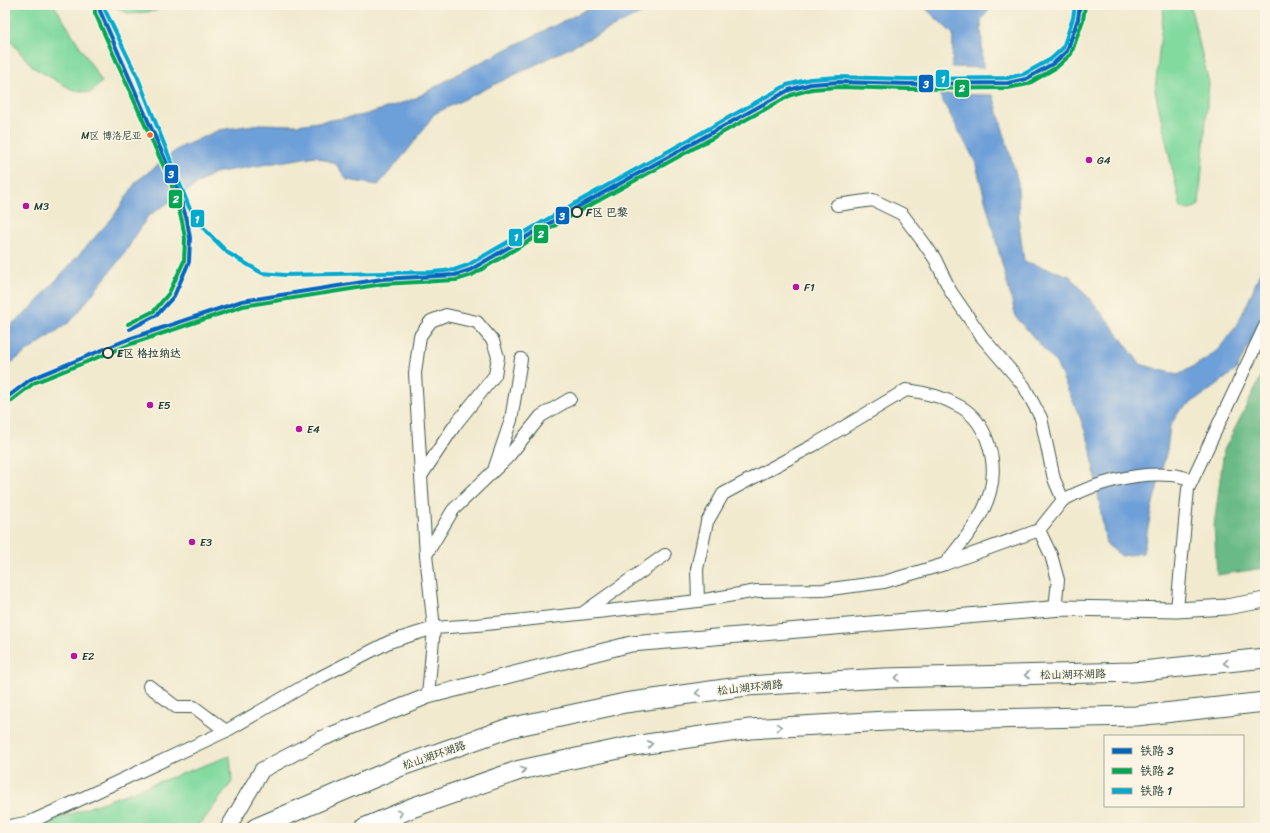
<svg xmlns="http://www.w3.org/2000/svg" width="1270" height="833" font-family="Sriracha,'LXGW WenKai TC',sans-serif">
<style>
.green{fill:#82da9f;stroke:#508c6a}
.forest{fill:#69ba86;stroke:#447c5d}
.water{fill:#6d9fd8;stroke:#466e86}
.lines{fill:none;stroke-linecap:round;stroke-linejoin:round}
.minor-casing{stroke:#3e574b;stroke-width:14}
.tertiary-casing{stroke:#3e574b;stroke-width:17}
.primary-casing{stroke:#3e574b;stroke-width:21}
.minor{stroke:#fff;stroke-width:12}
.tertiary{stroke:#fff;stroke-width:15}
.primary{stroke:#fff;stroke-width:19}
.rail-1-casing{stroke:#fcf5e5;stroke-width:7}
.rail-2-casing{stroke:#fcf5e5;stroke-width:7}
.rail-3-casing{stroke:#fcf5e5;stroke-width:7}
.rail-1{stroke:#0065bd;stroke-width:4}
.rail-2{stroke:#00a651;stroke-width:4}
.rail-3{stroke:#00a9ce;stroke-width:4}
.oneway{stroke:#8f9e9a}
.bus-dot{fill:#f26522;stroke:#fcf5e5;stroke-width:1.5}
.poi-dot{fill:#b5179e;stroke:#fcf5e5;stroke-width:1.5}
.stop-dot{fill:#fcf5e5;stroke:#1f3d34;stroke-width:2}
.labels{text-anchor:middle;stroke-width:3;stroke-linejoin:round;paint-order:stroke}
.bus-label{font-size:10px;fill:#1f3d34;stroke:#fcf5e5;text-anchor:end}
.poi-label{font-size:11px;fill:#1f3d34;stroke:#fcf5e5;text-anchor:start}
.stop-label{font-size:11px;font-weight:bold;fill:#1f3d34;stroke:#fcf5e5;text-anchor:start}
.street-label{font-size:11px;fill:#1f3d34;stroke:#fcf5e5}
.line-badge{stroke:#fcf5e5;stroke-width:1.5}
.badge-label{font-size:11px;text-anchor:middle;font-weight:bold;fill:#fff}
</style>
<rect width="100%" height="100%" fill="#fcf5e5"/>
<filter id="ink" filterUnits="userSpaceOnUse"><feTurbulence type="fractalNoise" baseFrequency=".025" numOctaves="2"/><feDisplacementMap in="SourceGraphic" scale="8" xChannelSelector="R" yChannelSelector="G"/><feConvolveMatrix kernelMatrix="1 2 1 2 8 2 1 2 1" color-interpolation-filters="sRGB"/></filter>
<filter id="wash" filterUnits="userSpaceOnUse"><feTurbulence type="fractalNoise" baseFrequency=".012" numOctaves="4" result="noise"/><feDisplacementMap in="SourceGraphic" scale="16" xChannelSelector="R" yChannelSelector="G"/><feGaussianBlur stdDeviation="0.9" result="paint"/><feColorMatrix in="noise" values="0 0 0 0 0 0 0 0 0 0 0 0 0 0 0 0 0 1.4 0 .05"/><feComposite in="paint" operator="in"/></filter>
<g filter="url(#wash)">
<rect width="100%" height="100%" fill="#f1eacf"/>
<g class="green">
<polygon points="5,5 54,5 102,82 90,93 71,89 34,68 5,35"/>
<polygon points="115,5 167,5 155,11 130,14 116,7"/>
<polygon points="1164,5 1190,5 1209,83 1199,205 1190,210 1181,208 1155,91"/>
<polygon points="230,756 232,782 202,822 191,828 32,828"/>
</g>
<polygon class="forest" points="1265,369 1265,568 1217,575 1214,526 1224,450"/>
<g class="water">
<polygon points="596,5 658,5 434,114 409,149 378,185 347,180 336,164 316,156 214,173 148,216 124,254 71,321 5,367 5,330 32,307 114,216 136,182 179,148 219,130 260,124 297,125 364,115 414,99 461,72"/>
<polygon points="922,5 993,5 981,20 983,68 952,67 953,34"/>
<path d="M939,94L993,95L1018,182L1019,224L1024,261L1070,276L1109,322L1140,364L1178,375C1192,367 1211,358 1221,346C1243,321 1254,288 1265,258V307L1258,327L1236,370L1206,393L1180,410L1170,426L1167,450L1153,503L1143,553L1122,556L1106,544L1090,445L1080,417L1056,363L1016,317L975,161Z"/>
</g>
</g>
<g filter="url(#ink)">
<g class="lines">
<defs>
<g id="minor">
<polyline points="495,467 511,420 521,359"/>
<path d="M1063,500C1095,483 1135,472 1171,475C1178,475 1186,478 1192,480"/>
<polyline points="1039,530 1051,555 1058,580 1055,609"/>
<polyline points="426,555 453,510 508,457 541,416 570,399"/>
<path d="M698,601L697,569L707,522L723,494L814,445L906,390C925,392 944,397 961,407C988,423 998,463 990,492C983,519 962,542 945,564"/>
<polyline points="1177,610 1188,489 1265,326"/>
<polyline points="583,613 665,555"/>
<polyline points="149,686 176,707 194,707 226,731"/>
<polyline points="428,696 434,628 477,625 698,601 757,591 823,590 884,582 945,564 1039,530 1063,500 1054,479 1041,418 1024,386 982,337 951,292 935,259 924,243 902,214 873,200 837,205"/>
<polyline points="5,827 30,822 66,806 226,731 311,682 389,642 434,628 426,555 421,476 415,373 420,336 431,321 446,315 477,322 493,341 498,357 495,375 455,425 421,476"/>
</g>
<polyline id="tertiary" points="228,828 262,770 321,739 428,696 631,644 1062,608 1177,610 1226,607 1265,600"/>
<g id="primary">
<polyline points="256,828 399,767 509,728 625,703 746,686 884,678 1133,672 1265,658"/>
<polyline points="364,828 414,807 520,770 633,746 750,729 886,721 1136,716 1265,702"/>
</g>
</defs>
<use href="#minor" class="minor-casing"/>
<use href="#tertiary" class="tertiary-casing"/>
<use href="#primary" class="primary-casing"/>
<use href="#minor" class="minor"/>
<use href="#tertiary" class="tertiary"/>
<use href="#primary" class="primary"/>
<defs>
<g id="rail-1">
<polyline points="100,5 100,11 175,182 187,220 190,238 189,262 174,296 157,315 130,329"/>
<polyline points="5,399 31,379 129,339 242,301 382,279 455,275 470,270 574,209 789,90 811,84 839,82 908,84 1008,83 1026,79 1054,63 1067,51 1078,19 1080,5"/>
</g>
<g id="rail-2">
<polyline points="95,5 95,13 171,183 182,221 185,238 184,261 169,293 154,311 128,324"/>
<polyline points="8,403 34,383 131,344 243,306 383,284 456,280 472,275 576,213 791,95 812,89 839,87 908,89 1008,88 1028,84 1057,67 1071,54 1083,20 1085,6"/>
</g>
<polyline id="rail-3" points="105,5 105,10 138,78 189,207 206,231 228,253 262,273 285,275 432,272 454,270 468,265 572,205 787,85 810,79 839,77 908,79 1007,78 1024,74 1051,59 1063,48 1073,18 1075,5"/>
</defs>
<use href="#rail-1" class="rail-1-casing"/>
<use href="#rail-2" class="rail-2-casing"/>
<use href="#rail-3" class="rail-3-casing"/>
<use href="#rail-1" class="rail-1"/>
<use href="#rail-2" class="rail-2"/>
<use href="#rail-3" class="rail-3"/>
</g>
<defs><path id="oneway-chevron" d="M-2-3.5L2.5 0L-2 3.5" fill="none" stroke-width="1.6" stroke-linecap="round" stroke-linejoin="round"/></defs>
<g class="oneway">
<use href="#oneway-chevron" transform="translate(1226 663) rotate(174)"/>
<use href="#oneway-chevron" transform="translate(1027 675) rotate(179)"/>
<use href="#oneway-chevron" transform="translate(897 678) rotate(179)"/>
<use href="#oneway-chevron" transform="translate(698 693) rotate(172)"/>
<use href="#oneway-chevron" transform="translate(779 727) rotate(-3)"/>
<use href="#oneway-chevron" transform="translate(650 744) rotate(-8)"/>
<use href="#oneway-chevron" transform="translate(523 770) rotate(-15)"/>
<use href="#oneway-chevron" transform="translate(400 813) rotate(-23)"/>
</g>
</g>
<circle class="bus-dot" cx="150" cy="135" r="3.5"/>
<g class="poi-dot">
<circle cx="1089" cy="160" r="4"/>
<circle cx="26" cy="206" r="4"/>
<circle cx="796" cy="287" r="4"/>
<circle cx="150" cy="405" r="4"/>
<circle cx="299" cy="429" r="4"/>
<circle cx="192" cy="542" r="4"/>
<circle cx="74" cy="656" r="4"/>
</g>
<g class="stop-dot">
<circle cx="577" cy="212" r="5"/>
<circle cx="108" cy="353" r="5"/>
</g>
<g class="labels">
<g class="bus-label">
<text x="142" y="139">M区 博洛尼亚</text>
</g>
<g class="poi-label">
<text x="1097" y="164">G4</text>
<text x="34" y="210">M3</text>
<text x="804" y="291">F1</text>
<text x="158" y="409">E5</text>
<text x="307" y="433">E4</text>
<text x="200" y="546">E3</text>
<text x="82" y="660">E2</text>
</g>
<g class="stop-label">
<text x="586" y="216">F区 巴黎</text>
<text x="117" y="357">E区 格拉纳达</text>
</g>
<g class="street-label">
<text transform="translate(1073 674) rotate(-1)" y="4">松山湖环湖路</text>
<text transform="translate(750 687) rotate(-6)" y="4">松山湖环湖路</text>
<text transform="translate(434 755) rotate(-19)" y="4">松山湖环湖路</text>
</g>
</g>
<g class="line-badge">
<rect x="935" y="69" width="15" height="19" rx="4" fill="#00a9ce"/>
<rect x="918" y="74" width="16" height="19" rx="4" fill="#0065bd"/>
<rect x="954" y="79" width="16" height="19" rx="4" fill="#00a651"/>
<rect x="164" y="164" width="15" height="20" rx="4" fill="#0065bd"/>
<rect x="168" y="189" width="15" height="20" rx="4" fill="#00a651"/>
<rect x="555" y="206" width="15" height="19" rx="4" fill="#0065bd"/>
<rect x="190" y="209" width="15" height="19" rx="4" fill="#00a9ce"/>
<rect x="533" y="224" width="16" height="20" rx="4" fill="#00a651"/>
<rect x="508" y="228" width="15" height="19" rx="4" fill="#00a9ce"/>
</g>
<g class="badge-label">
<text x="943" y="83">1</text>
<text x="926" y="88">3</text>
<text x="962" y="92">2</text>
<text x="171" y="178">3</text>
<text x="176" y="203">2</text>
<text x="562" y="220">3</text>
<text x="197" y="223">1</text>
<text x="541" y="238">2</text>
<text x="516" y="241">1</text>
</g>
<rect width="1270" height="833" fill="none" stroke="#fcf5e5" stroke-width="20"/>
<rect x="1104" y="735" width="140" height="72" fill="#fcf5e5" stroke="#a4ab9e"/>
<rect x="1112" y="748" width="20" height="6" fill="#0065bd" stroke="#a4ab9e"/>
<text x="1140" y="755" font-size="12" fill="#1f3d34">铁路 3</text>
<rect x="1112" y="768" width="20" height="6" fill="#00a651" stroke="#a4ab9e"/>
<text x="1140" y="775" font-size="12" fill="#1f3d34">铁路 2</text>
<rect x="1112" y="788" width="20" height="6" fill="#00a9ce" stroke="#a4ab9e"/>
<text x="1140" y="795" font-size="12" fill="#1f3d34">铁路 1</text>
</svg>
